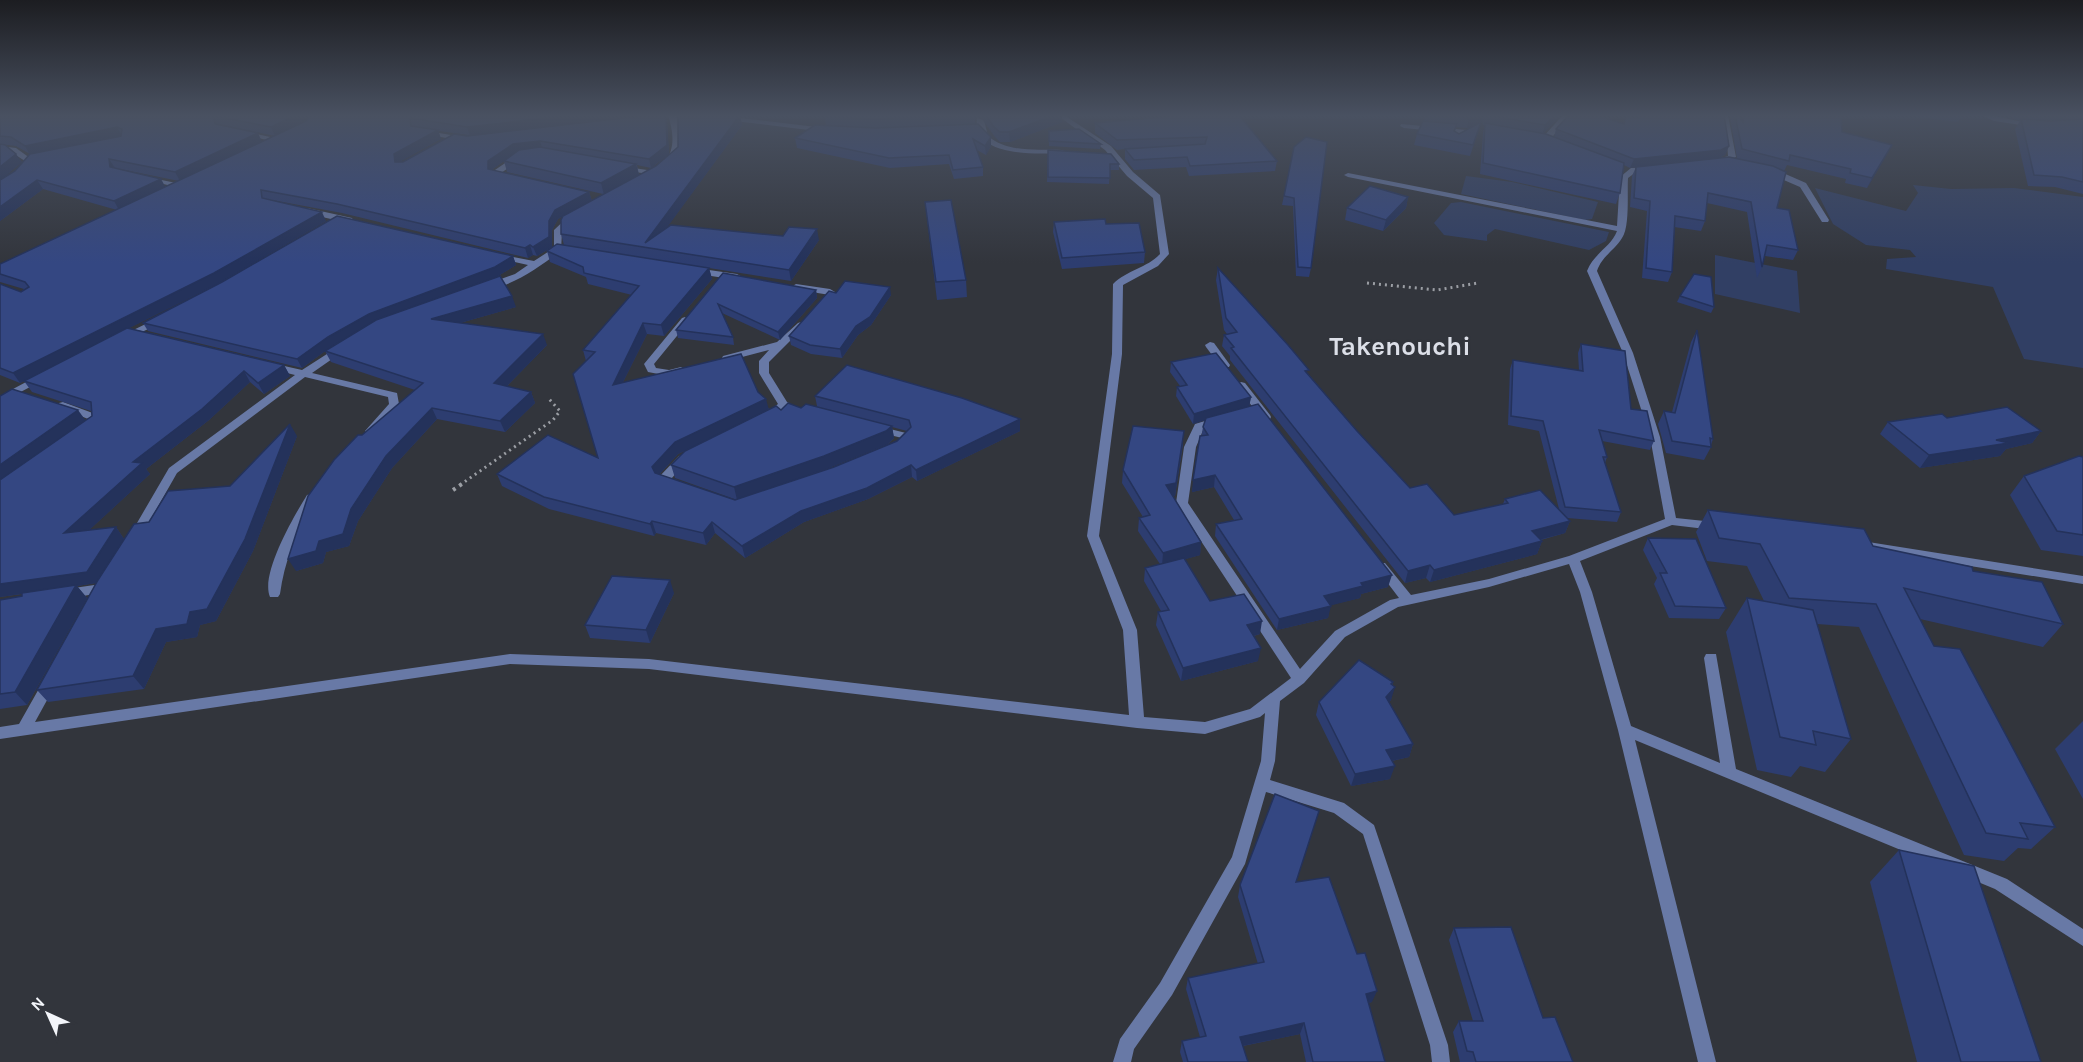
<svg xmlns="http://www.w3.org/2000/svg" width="2083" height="1062" font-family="Karla,sans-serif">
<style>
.green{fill:#313f64}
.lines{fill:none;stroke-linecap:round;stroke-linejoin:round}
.path-far1{stroke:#9b9ea4;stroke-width:3;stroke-dasharray:2 4;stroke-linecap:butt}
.path{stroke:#9b9ea4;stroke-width:4;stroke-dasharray:3 4.5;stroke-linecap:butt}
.street{fill:#6879a6;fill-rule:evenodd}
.wall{fill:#2d3d70;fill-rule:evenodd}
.shaded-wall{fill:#24325b}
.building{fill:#344782;stroke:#24325b;stroke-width:1.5}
.labels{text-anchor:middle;stroke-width:4.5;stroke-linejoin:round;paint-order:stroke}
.quarter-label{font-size:26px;font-weight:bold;fill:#dcdfe8;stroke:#32353c}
</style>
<rect width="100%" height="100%" fill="#32353c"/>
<g class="green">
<polygon points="1466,176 1512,182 1598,202 1592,219 1585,220 1461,194"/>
<polygon points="1913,185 1951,189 2014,188 2083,197 2083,368 2024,359 1993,287 1886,269 1887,259 1916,257 1910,250 1866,245 1833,224 1815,188 1906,211 1918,193"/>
<polygon points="1461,202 1609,232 1606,241 1589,250 1495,229 1487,235 1487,241 1444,235 1434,223 1451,203"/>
<polygon points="1715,255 1797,271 1800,313 1715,294"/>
</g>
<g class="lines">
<g class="path-far1">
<polyline points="1367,283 1437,290 1478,283"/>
<polyline points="460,485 553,420 560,411 549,399"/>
</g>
<polyline class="path" points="453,490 462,484"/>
<g class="street">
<path d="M668,115H676C681,130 685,155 669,164L665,162C676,148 673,131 668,115Z"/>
<path d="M1057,115H1064L1111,146L1133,172L1160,195L1169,254L1158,266L1123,285L1122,354L1099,536L1137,630L1144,717L1205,722L1250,709L1291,678L1176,503L1184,447L1195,424L1218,417L1223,420L1222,422L1204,428L1196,447L1188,503L1300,669L1335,631L1390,600L1399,598L1377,569L1375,566L1377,563H1385L1411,595L1489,579L1569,556L1665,519L1650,437L1623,353L1587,271C1594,253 1611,247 1617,231L1348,177L1344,175L1348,173L1617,226L1620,177L1631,168L1650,167H1653V171L1636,172L1628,178C1627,193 1630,227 1622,238C1614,251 1602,256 1597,271L1633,353L1660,437L1676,518L1714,522L1720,526L1714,530L1672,525L1580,561L1592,592L1631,726L1720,763L1704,658L1706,654H1716L1736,769L2007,879L2083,929V946L1995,889L1635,740L1716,1062H1698L1618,730L1580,592L1569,564L1489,587L1398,607L1345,637L1304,683L1280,701L1275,761L1270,780L1344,803L1374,825L1448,1045L1450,1062H1432L1430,1045L1363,834L1334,813L1266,792L1245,864L1172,995L1134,1049L1131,1062H1113L1120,1039L1160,983L1232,857L1261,761L1265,713L1260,717L1205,734L1137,728L649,669L510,664L0,739V727L19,724L45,678L50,677L55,678L57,682L35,722L510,654L649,659L1129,715L1123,630L1087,536L1112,354L1113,284C1127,270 1147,268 1160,254L1153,198L1127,176L1105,150Z"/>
<polygon points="1563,115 1571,115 1548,142 1532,140 1531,138 1535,136 1543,137"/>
<path d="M1721,115H1728L1736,157L1715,165L1711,163L1712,161L1728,156C1728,141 1720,129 1721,115Z"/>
<polygon points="1981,115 1990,115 2038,125 2034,127 1994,121"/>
<polygon points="723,116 825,128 829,130 825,132 726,120 723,120"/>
<path d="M977,118L984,120L988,136C1007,153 1038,149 1062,150L1066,152L1062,154C1036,153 972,158 977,118Z"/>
<polygon points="1401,124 1467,130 1471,132 1467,134 1404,128 1400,126"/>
<polygon points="421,130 463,137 467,139 463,141 424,134 421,134"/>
<polygon points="242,131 275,138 279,140 275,142 245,135 242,135"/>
<polygon points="0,146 16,148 34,161 20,178 0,190 0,184 14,174 25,161 11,152 0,150"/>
<polygon points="514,157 521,159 501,173 509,176 509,180 492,176 492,172"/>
<polygon points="620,166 654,171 658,173 654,175 623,170 620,170"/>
<polygon points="1768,169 1774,169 1806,183 1829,220 1828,222 1822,222 1800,187 1768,173"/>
<polygon points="147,177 181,184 185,186 181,188 150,181 146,179"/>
<polygon points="307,208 352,218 353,220 349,223 304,213 303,211"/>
<path d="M570,215L577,217L562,231L561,251C544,263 509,290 487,288V284L515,274L528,265L497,258V254L534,261L554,248V230Z"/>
<polygon points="695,268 737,274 742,277 737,280 692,273 690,271"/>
<polygon points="796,284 830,289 835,292 830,295 793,289 791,287"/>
<polygon points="160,317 165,320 163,322 127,339 124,340 119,337"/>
<polygon points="685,317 690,320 654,364 656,368 669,370 681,367 686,370 685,372 669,376 648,372 644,364 682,318"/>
<path d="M801,322L804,323V327L769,362V373L787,402L794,406L789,409L785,408C779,415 772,423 762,420L761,418C765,413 772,409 778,404L759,373V361L769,350L727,361L722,358L723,356L777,342L798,323Z"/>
<polygon points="1210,342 1214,343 1230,365 1229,367 1221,367 1206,347 1205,345"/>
<polygon points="341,345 345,346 345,350 312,373 397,393 399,404 374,433 366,433 365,431 389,404 388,397 305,377 177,473 140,538 132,538 130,535 169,468 295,375 267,368 267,364 271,363 302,370"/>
<polygon points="41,374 46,377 45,379 0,403 0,396"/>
<polygon points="1241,382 1245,383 1270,415 1271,417 1270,419 1262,419 1237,387 1236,385"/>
<polygon points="63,402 98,415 99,417 97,427 89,430 85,429 84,427 88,423 88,419 59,407 58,405 59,403"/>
<polygon points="878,426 910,434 911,436 906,439 874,431 873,429 874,427"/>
<polygon points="683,455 689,459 671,479 677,480 679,483 677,486 673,487 659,483 657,480 659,477 679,456"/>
<path d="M311,494L317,498C298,528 285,558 280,594L278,597H270C260,574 294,516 307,495Z"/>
<polygon points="1862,541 2083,576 2083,584 1858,548 1856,545 1858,542"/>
<polygon points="101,584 105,586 107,589 105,592 67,599 63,597 61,594 63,591 67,589"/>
</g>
</g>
<g class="wall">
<path d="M0,115H307L302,122L275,136L219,124L262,142L306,121L310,115H666L667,121L669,154L651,168L637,165L639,175L656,166L678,147V116L677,115H749L748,117H740L742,125L667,227L819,240L791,281L709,268L712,279L664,336L647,334L623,382L758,392L769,409L781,410L817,406L815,396L1020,431L917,481L912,477L868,499L804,522L745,558L715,533L706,545L656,533L654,536L549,509L502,486L497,474L598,458L586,361L583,350L632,295L588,284L586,277L550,262L547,251L564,245L561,234L563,216L558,219L552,230V247L537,256L533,255L528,258L342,213L272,200L326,221L219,283L129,328L284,365L290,376L264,394L250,382L209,420L146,469L150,474L88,531L116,527L124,539L96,583L77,586L87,598L27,705L0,709V600L22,596V594L0,597V396L85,420L92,416L91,411L32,392L24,381L20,383L0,375V284L21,292L24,289L0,282V264L117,210L43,189L0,221ZM433,130L468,135L403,162H399L441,139L438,130ZM0,144L16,146L30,154L15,171L4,177L22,162ZM504,161L507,172L603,194L592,201L589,192L491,170ZM115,168L179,181L166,187ZM892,427L907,431L897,441L834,467L735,500L659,475L678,454L714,437L671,465L675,478L737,500L826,469L888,444L894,438Z"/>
<polygon points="828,115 1062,115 1062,122 1010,142 1000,142 995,137 980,116 975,119 975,124 991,137 991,146 986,155 977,150 983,167 983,176 954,179 949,164 890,168 797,148 795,138 826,126 825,117"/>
<polygon points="1184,115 1277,161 1275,171 1189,176 1186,167 1134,170 1125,159 1125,149 1117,150 1095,133 1095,123"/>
<path d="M1426,115H1561L1543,133L1554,137L1556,129L1623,124L1626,116L1635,117L1634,115H1724L1729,146L1725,155L1719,158L1737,159L1730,117L1731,115H1738L1741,120L1742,115H1841L1842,132L1887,154L1867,188L1845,183L1846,179L1787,165L1784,171L1777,208L1798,250L1793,260L1765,256L1762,267L1757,278L1747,212L1707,203L1705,221L1701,231L1674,227L1672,272L1668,282L1642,278L1647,211L1630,207L1632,176L1636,167L1630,168L1624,165L1620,193L1616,204L1480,174L1483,133L1485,125H1483L1482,120L1470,156L1414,145L1417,134L1424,121ZM1473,126L1459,134L1455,132L1456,127L1467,128Z"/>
<polygon points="1914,115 1962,115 1958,122 1915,117"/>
<polygon points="2011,115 2083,115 2083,194 2055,187 2028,186 2015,129 2020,121 2012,119"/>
<polygon points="1049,131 1101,144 1100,149 1049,146"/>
<polygon points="1294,147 1311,268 1309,277 1296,276 1293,206 1282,205"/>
<polygon points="1048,150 1119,164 1119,170 1110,170 1109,184 1047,182"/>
<polygon points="1408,197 1406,208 1383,231 1345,220 1347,208"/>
<polygon points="925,202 966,280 967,297 937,300"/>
<polygon points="1054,222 1106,224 1145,252 1144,263 1062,269 1053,232"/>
<polygon points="513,256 516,265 498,276 468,287 516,307 460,323 547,345 507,386 531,392 535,403 505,432 437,419 392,468 358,521 349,546 326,552 323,563 296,571 362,435 415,390 331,362 325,351 349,337 332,346 302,368 148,331 143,323"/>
<polygon points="1218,268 1357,431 1410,488 1454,515 1503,504 1505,499 1559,509 1539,431 1508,425 1510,369 1513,360 1579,371 1578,353 1581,344 1654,441 1650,450 1602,441 1607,457 1605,463 1621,512 1617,522 1567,518 1570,521 1565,533 1541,540 1542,541 1537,554 1430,582 1426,578 1405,583 1230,360 1230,356 1222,346 1224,335 1227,334 1224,330 1216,280"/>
<polygon points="723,273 816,290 817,298 780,340 722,313 733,337 734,345 678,338 676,330"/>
<polygon points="836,293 891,295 871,325 858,335 842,358 811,354 791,345 789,336"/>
<polygon points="1680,296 1714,307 1711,313 1677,302"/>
<polygon points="1697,330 1713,439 1711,445 1711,447 1704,460 1666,453 1658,424 1664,411 1672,412 1691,342"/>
<polygon points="1171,362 1251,397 1249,407 1388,587 1361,594 1360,598 1330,605 1328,618 1277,630 1215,536 1216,524 1234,520 1214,487 1192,492 1203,427 1206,420 1193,424 1176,396 1177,387 1180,386 1170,372"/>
<polygon points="1947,418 2041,431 2032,443 2006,449 2000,456 1920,468 1880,434 1888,422"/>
<polygon points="297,436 253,551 216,621 200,625 197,637 166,642 144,689 48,702 37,690 149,522 230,486"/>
<polygon points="1183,444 1175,496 1173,496 1201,542 1200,555 1185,559 1210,601 1260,634 1254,636 1258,661 1181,681 1156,625 1158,612 1161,611 1144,581 1145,568 1160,564 1138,531 1139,518 1143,517 1122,483 1123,470"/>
<polygon points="2083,457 2083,556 2041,550 2010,495 2024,476"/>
<polygon points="1708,510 1873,546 1973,571 2063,624 2043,647 1920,619 1934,646 2055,827 2031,849 2018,848 2004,861 1964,855 1859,627 1817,624 1851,739 1825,772 1800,766 1791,777 1757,770 1726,632 1747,598 1764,601 1747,566 1707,561 1696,532"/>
<polygon points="1648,538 1726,608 1719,619 1669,618 1654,584 1657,578 1643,550"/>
<polygon points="674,593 650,643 590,638 585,625"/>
<polygon points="1393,682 1391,700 1389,702 1413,744 1409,757 1392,761 1390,779 1351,786 1316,715 1319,702"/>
<polygon points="2083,721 2083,799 2055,749"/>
<polygon points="1319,811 1296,882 1372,1002 1368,1003 1385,1062 1306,1062 1300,1034 1243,1046 1248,1062 1183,1062 1180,1052 1182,1041 1200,1037 1186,989 1188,978 1258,964 1238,897 1240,885"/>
<polygon points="1899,850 2041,1062 1917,1062 1870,882"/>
<polygon points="1454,928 1543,1018 1573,1062 1460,1062 1453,1032 1459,1021 1473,1021 1449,940"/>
</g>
<g class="shaded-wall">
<polygon points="296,115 307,115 302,122 275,136 271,127"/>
<polygon points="573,115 647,115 470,136 467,127"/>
<polygon points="666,115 667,121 669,154 651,168 649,159"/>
<polygon points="740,115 742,125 652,248 645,243"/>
<polygon points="974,115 980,115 980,116 975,119 975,115"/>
<polygon points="1055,115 1062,115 1062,122 1010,142 1009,132"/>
<polygon points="1073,115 1081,115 1072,118"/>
<polygon points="1484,115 1482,120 1470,156 1480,125 1467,128 1469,118"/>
<polygon points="1555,115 1561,115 1542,135 1545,125"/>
<polygon points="117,127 122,136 30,155 25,146"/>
<polygon points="438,130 441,139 398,163 395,162 394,154"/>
<polygon points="258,133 262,142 180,181 175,172"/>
<polygon points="991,137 991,146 986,155 985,146"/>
<polygon points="540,141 543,150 516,153 491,170 488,169 488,161 513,144"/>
<polygon points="1892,145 1887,154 1867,188 1872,178"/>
<polygon points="1729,146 1725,155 1717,159 1630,168 1634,159"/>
<polygon points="16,154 22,162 0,181 0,167"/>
<polygon points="109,159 115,168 110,167"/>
<polygon points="636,164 639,175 604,195 601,183"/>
<polygon points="161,179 166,188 119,210 114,201"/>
<polygon points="37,180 43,189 0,221 0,207"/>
<polygon points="589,192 592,201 558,219 552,230 552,247 537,256 533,247 555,210"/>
<polygon points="1408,197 1406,208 1383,231 1386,220"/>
<polygon points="322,212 326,221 219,283 20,383 13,373"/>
<polygon points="817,229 819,240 791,281 789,270"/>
<polygon points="530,245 533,255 528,258 525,248"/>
<polygon points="513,256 516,265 498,276 373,323 332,346 302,368 297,359 328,337 369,314"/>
<polygon points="709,268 712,279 664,336 661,325"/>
<polygon points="890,287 891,295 871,325 858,335 842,358 840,349 856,326"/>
<polygon points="816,290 817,298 780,340 778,332"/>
<polygon points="512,296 516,307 435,330 431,319"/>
<polygon points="643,323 647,334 616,396 613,385"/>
<polygon points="543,334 547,345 499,394 494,383"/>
<polygon points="284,365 290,376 264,394 258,383"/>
<polygon points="244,371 250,382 209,420 146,469 150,474 73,545 64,533 133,462"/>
<polygon points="531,392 535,403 505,432 500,421"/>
<polygon points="1251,397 1249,407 1193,424 1194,414"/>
<polygon points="766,399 769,410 678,454 655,479 652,467 675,442"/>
<polygon points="432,408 437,419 392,468 358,521 349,546 326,552 323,563 296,571 288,559 351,509 386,456"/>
<polygon points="78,410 86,421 0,483 0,465"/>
<polygon points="1020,419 1020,431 917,481 916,470"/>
<polygon points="290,424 297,436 253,551 216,621 200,625 197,637 166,642 144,689 133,676 156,629 190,612"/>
<polygon points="892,426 894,438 888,444 826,469 737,500 734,487"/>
<polygon points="1184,431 1175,496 1165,498 1166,485"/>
<polygon points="2041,431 2032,443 2006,449 2000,456 1920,468 1929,455 1996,440"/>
<polygon points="911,465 912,477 868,499 804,522 745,558 742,546 801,511"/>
<polygon points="1215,475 1214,487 1192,492 1193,480"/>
<polygon points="652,521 656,533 654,536 650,524"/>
<polygon points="1570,521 1565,533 1527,543 1532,531"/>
<polygon points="712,522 715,533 706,545 703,533"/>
<polygon points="116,527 124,539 96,583 77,586 87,598 27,705 15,692 76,586 0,597 0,584"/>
<polygon points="1542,541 1537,554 1430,582 1434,570"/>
<polygon points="1201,542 1200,555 1162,566 1163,553"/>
<polygon points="1430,565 1426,578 1405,583 1408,571"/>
<polygon points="1392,575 1388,587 1361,594 1360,598 1321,608 1324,596 1361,583"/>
<polygon points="670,580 674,593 650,643 646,630"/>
<polygon points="1331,606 1328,618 1277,630 1279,619"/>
<polygon points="1262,621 1260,634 1245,638 1247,625"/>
<polygon points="1261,648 1258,661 1181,681 1183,668"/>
<polygon points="1393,682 1389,693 1395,687 1391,700 1382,710 1391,684"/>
<polygon points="1413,744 1409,757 1382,763 1386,750"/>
<polygon points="1395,766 1390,779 1351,786 1355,774"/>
<polygon points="1377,991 1372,1002 1361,1005 1366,994"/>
<polygon points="1304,1023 1300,1034 1237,1047 1240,1037"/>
</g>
<g class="building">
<polygon points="0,115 296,115 271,127 214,116 215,124 258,133 175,172 109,159 110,167 161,179 114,201 37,180 0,207 0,180 15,171 30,154 121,136 122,129 117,127 25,146 11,137 0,136"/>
<polygon points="310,115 573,115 467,127 410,118 411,126 438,130 394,154 395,162 403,162 454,134 467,136 650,115 666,115 667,145 649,159 540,141 513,144 488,161 488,169 589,192 555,210 549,221 549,237 533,247 530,245 525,248 337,204 261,190 262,198 322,212 214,273 13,373 0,368 0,284 21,292 29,287 25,282 0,274 0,264 306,121"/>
<polygon points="678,115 740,115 645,243 671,225 783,236 789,227 817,229 789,270 561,234 561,220 563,216 656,166 678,147"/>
<polygon points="828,115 975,115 874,119 825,117"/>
<polygon points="986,115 1055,115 1009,132 1000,132 994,127"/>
<polygon points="1184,115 1239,115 1277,161 1190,166 1187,157 1134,160 1125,149 1205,144 1207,137 1117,140 1095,123"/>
<polygon points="1433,115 1484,115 1469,118"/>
<polygon points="1486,115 1555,115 1545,125"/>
<polygon points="1569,115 1597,115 1624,124 1626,116 1640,118 1639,115 1724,115 1729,146 1721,150 1634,159 1556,129"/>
<polygon points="1735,115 1738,115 1743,122 1744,115 1841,115 1842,132 1892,145 1872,178 1850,173 1851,169 1790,155 1789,161 1742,149"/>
<polygon points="2021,119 2051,121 2083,119 2083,182 2062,177 2034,175"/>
<polygon points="1423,121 1457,124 1454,131 1459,134 1481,122 1473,145 1417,134"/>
<polygon points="1485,123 1546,134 1624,163 1620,193 1483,163"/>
<polygon points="978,124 991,137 985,146 973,139 983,167 953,170 949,155 889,158 795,138 815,125 876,128"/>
<polygon points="1079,129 1101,144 1049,141 1049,131"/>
<polygon points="1306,137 1327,142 1311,268 1298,267 1294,198 1284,196 1294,147"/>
<polygon points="0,144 5,145 16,154 0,167"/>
<polygon points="540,147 636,164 601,183 504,161 519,150"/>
<polygon points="1048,150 1111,154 1119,164 1110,164 1110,178 1048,177"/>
<polygon points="1729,157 1773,166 1786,172 1777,208 1789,210 1798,250 1767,245 1762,267 1751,202 1708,193 1705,221 1675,216 1672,272 1646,268 1650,201 1634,198 1636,167"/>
<polygon points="1370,186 1408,197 1386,220 1347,208"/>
<polygon points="951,200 966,280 936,282 925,202"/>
<polygon points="337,216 513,256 495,267 369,314 328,337 297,359 143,323 222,282"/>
<polygon points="1105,219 1106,224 1139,223 1145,252 1062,258 1054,222"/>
<polygon points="557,244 709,268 661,325 643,323 613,385 741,354 758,392 766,399 675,442 652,467 655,473 735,500 834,467 897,441 911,427 909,420 815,396 847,365 962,398 1020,419 916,470 911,465 867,488 801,511 742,546 712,522 703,533 652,521 650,524 544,497 497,474 548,435 598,458 573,374 595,352 583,350 639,286 584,273 583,267 547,251"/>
<polygon points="1218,268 1288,345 1309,370 1305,371 1357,431 1410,488 1427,484 1454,515 1508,503 1505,499 1540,490 1570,521 1532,531 1542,541 1434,570 1430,565 1408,571 1231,348 1234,347 1224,335 1237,332 1226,318"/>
<polygon points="723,273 816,290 778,332 718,304 733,337 676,330"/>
<polygon points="1694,274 1711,277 1714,307 1680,296"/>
<polygon points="500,276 512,296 431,319 543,334 494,383 531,392 500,421 432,408 386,456 351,509 343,534 319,541 316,551 288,559 308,496 334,460 358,435 362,435 423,383 325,351 376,320"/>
<polygon points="845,281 890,287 870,317 856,326 840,349 810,345 789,336 829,291 836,293"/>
<polygon points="127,328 284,365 258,383 244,371 202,409 133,462 142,463 64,533 116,527 87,572 0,584 0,480 92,416 91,402 24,381"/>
<polygon points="1697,330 1713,439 1710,438 1711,447 1672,441 1664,411 1675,413"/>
<polygon points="1581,344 1625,351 1631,409 1647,411 1654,441 1599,430 1607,457 1603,457 1621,512 1565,507 1543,421 1511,416 1513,360 1583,371"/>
<polygon points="1216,353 1251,397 1194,414 1177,387 1187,385 1171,362"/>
<polygon points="12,389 78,410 0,465 0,396"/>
<polygon points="788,403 801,408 806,404 892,426 886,431 824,456 734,487 671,465 685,451 776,406 781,410"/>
<polygon points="1258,404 1392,575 1361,583 1363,586 1324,596 1331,606 1279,619 1216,524 1242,519 1215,475 1193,480 1200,436 1208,435 1203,427 1206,418"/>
<polygon points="2007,407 2041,431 1996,440 2009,443 1929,455 1888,422 1942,414 1947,418"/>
<polygon points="290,424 245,539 207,609 190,612 187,624 156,629 133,676 37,690 98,580 134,524 149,522 168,491 230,486"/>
<polygon points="1133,426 1184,431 1176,483 1166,485 1201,542 1163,553 1139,518 1150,515 1123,470"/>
<polygon points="2079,456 2083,457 2083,535 2057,531 2024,476"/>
<polygon points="1708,510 1864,529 1873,546 1972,567 1973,571 2042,582 2063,624 1904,588 1934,646 1960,649 2055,827 2020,823 2028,839 1986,833 1876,604 1789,598 1760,544 1719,538"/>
<polygon points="1648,538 1696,539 1726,608 1675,606 1660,573 1667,573"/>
<polygon points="1184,558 1210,601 1244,594 1262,621 1247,625 1261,648 1183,668 1158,612 1169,610 1145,568"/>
<polygon points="612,576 670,580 646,630 585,625"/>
<polygon points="76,585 15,692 0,694 0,600 22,596 22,593"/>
<polygon points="1747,598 1813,610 1851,739 1813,731 1816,745 1780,737"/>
<polygon points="1359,660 1393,682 1391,684 1395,687 1386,697 1413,744 1386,750 1395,766 1355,774 1319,702"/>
<polygon points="1275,794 1319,811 1296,882 1329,877 1357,954 1365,953 1377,991 1366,994 1385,1062 1313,1062 1304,1023 1240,1037 1248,1062 1188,1062 1182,1041 1206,1036 1188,978 1264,962 1240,885"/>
<polygon points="1899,850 1974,866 2041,1062 1961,1062"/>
<polygon points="1511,927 1543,1018 1555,1017 1573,1062 1476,1062 1473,1052 1467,1051 1459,1021 1483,1021 1454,928"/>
</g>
<linearGradient id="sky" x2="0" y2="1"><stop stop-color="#1c1d21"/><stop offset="0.44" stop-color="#495161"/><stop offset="1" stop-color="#495161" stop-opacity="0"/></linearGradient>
<rect width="2083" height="263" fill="url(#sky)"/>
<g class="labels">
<g class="quarter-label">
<text x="1400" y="355">Takenouchi</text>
</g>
</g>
<g transform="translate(48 1014) rotate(315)" stroke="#32353c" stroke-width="4.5" paint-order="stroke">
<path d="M0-4.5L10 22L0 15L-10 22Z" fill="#f3f5fa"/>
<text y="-9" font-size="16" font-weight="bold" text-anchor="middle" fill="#f3f5fa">N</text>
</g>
</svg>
